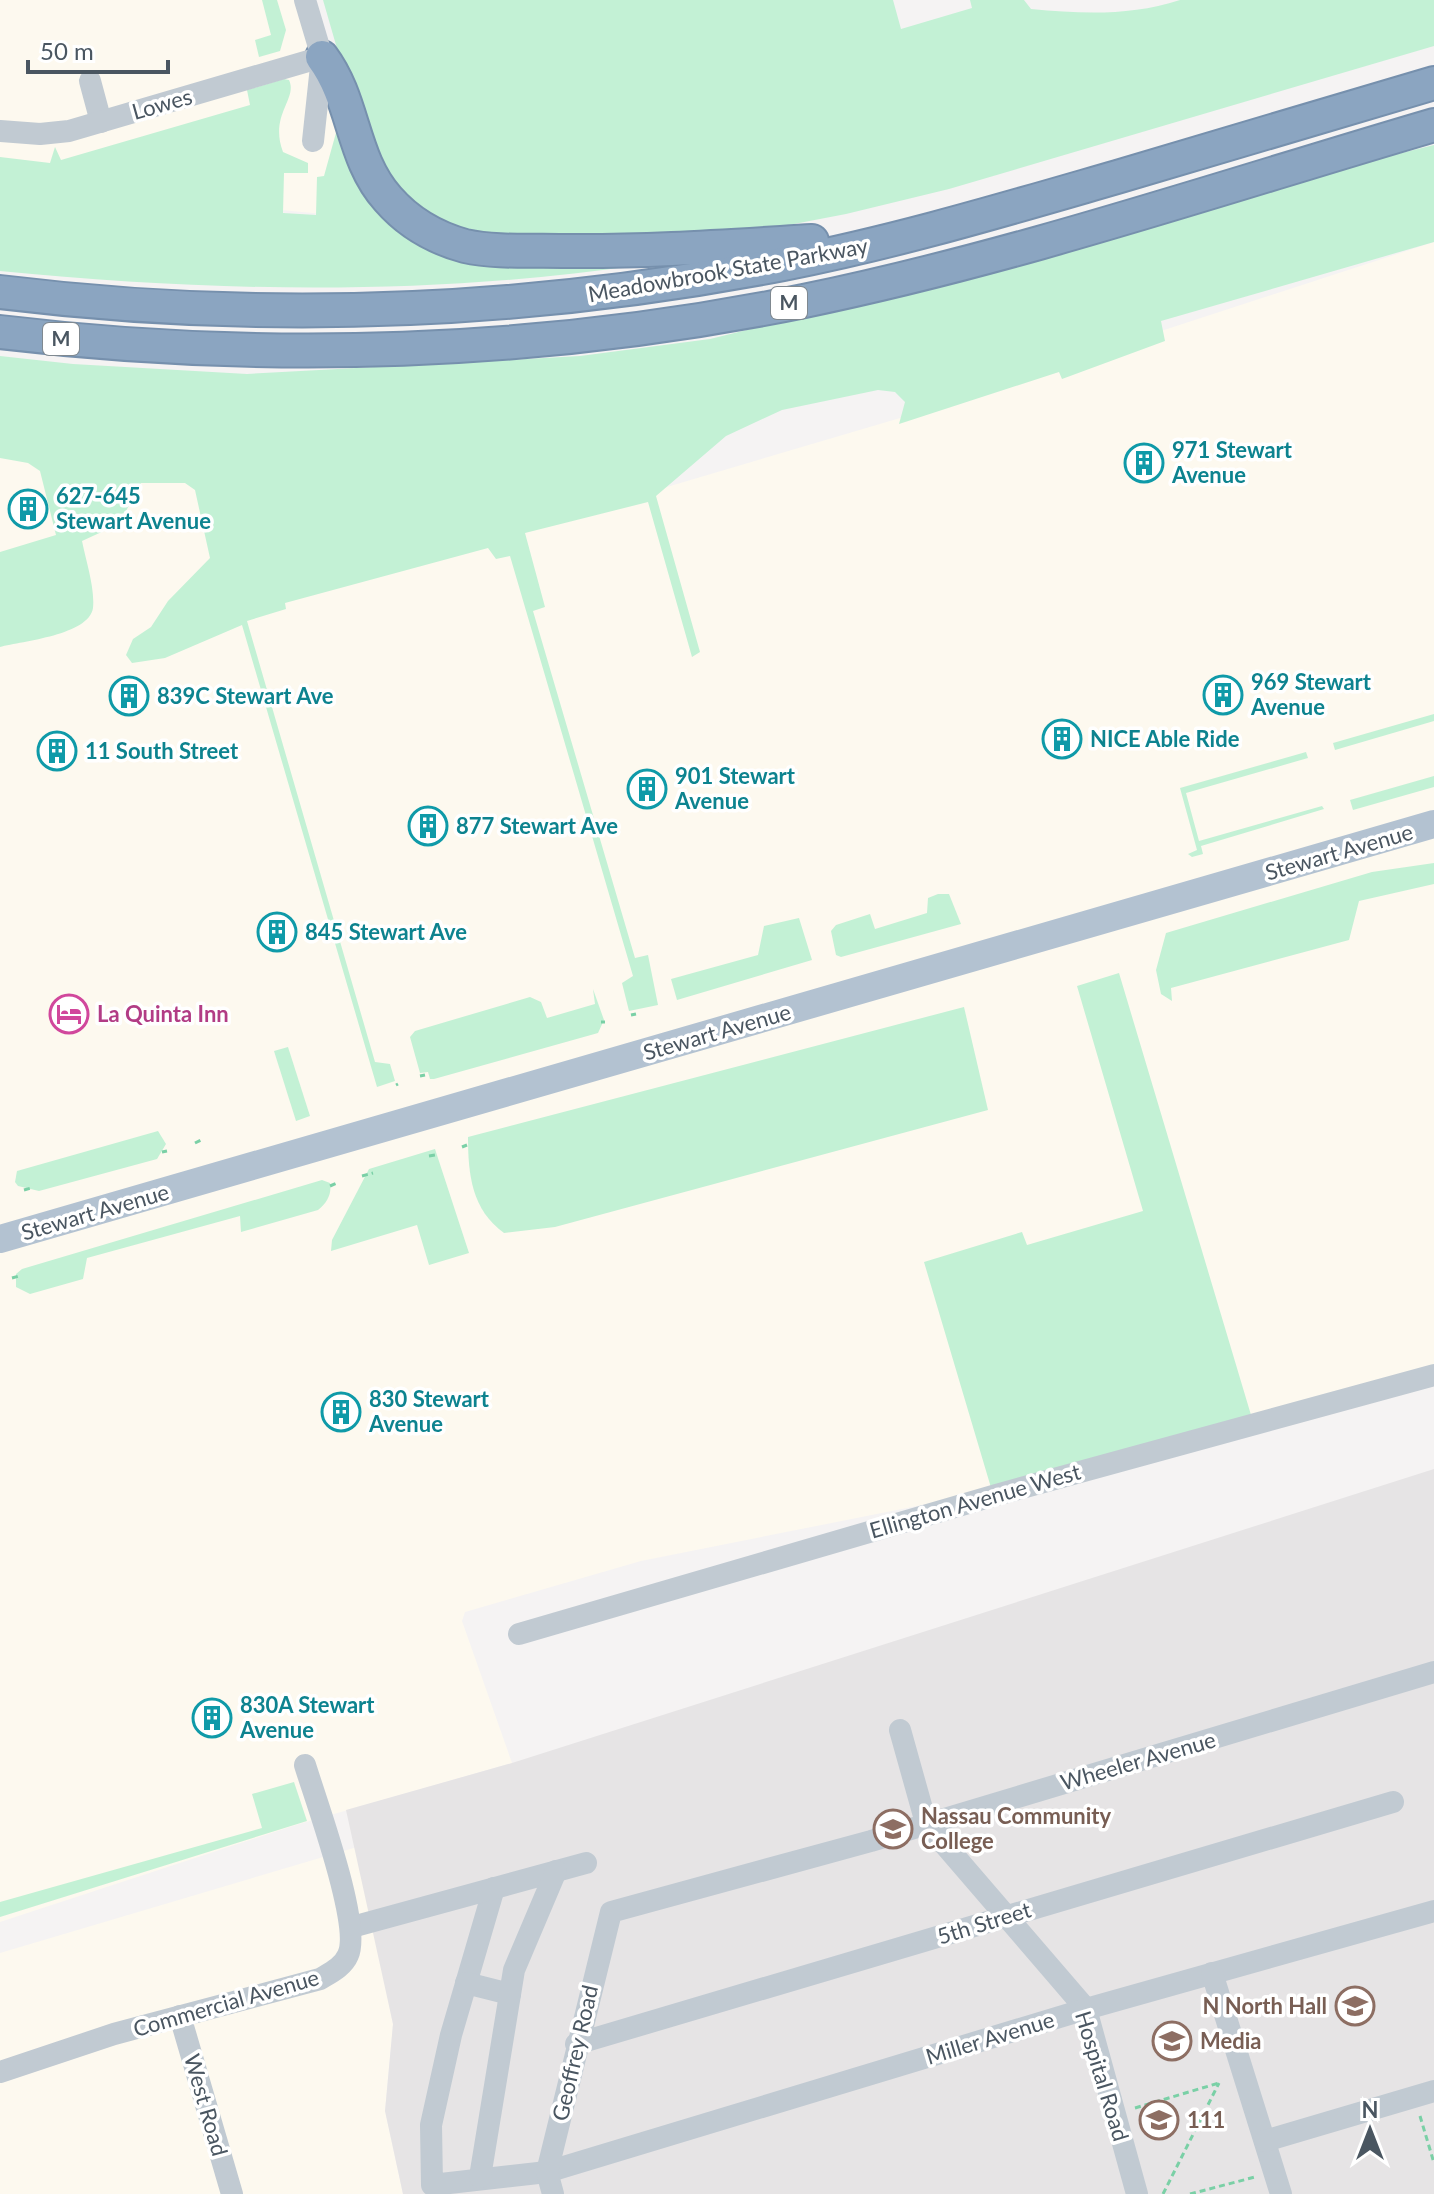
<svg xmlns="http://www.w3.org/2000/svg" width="1434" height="2194" font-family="Lato,sans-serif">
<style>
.commercial{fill:#fdf9ef}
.education{fill:#e6e4e5}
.green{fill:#c3f1d5}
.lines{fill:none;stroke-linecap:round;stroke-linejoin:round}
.highway-casing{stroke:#7690ad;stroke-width:36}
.path{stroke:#7ad0a6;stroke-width:3;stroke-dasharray:6 4;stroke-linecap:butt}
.minor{stroke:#c1cad2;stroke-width:22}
.major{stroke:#b3c2d1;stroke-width:28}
.highway{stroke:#8ba5c1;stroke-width:32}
.labels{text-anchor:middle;stroke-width:7;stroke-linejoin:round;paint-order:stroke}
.shield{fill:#fff;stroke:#808990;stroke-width:2}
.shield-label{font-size:20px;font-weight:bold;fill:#4a5661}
.street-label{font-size:22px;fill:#4a5661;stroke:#fff}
.culture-label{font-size:22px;font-weight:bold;fill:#0d838f;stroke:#fff;text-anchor:start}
.hotel-label{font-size:22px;font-weight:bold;fill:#b23c85;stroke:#fff;text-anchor:start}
.education-label{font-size:22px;font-weight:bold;fill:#785e54;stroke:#fff;text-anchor:start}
</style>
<rect width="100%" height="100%" fill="#f5f3f3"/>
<g class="commercial">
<polygon points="0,0 305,0 388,220 0,184"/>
<polygon points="1434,242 1434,1364 992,1491 641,1561 465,1612 462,1621 512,1763 299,1824 0,1922 0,455 623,500 1059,371 1112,347"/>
<polygon points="357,1847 393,2024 385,2111 403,2194 0,2194 0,1953"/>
</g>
<polygon class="education" points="1434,1469 1434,2194 403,2194 385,2111 393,2024 346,1810 512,1763"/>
<g class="green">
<polygon points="262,0 277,0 286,30 280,51 259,57 255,40 271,35"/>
<path d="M323,0H893L901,29L972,8L970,0H1024L1031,9C1084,14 1130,16 1180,0H1434V46L949,189L846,214L773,228L678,236H490L450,228L392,189L362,135Z"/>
<path d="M284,79L289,80C298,99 269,115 283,152L308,163V173H284L283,213L316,215L317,177L324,176L339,122L423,236L640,265C427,296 214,292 0,271V157L50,163L55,147L61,160L250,105L247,90Z"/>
<path d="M1434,145V242L1161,321L1165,341L1062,379L1059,372L899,424L905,402L895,392L878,390L782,410L726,436L656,496L700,652L692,657L648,502L525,533L545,607L533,611L635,958L648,955L658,1005L629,1011L622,983L633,976L510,556L496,559L488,548L285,603L286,609L247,621L375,1062L390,1064L395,1081L377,1087L242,625L165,658L132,663L126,655L133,639L151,627L168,601L210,558L195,490L185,483H141L119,524L82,541C86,561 95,588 93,608C89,635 23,641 0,647V552L56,535L40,471L28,463L0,458V356L73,364L247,374L580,356L710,339L868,300L1300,178Z"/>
<polygon points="1434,714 1434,721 1335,750 1333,743"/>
<polygon points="1306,752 1308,758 1186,793 1199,841 1322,806 1324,809 1201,846 1203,854 1192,857 1188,854 1197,850 1180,788"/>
<polygon points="1434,776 1434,787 1353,810 1350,800"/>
<polygon points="1434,863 1434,884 1359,901 1349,940 1171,988 1172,1001 1161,994 1156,970 1166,933 1372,872"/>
<polygon points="938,894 949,894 961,924 841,957 836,955 831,931 836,925 870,914 875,929 927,913 928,898"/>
<polygon points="799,918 812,960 677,1000 671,979 758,955 764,926"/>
<polygon points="1119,973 1251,1415 992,1491 924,1262 1022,1232 1027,1245 1143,1211 1077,986"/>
<polygon points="593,989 604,1020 598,1033 434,1079 430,1079 428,1072 420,1073 410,1037 415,1031 530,997 541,1002 547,1018 595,1004"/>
<path d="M964,1007L988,1110L555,1227L504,1233C472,1210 468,1175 468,1137Z"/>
<polygon points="288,1047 310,1116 296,1121 274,1051"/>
<polygon points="158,1131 166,1144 157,1159 39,1191 18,1186 15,1182 17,1171"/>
<polygon points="435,1149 469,1253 429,1265 417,1225 331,1251 332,1240 369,1169"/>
<path d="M322,1180L330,1183C332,1194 327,1203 318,1210L241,1232L240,1216L87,1258L83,1279L30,1294L16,1287V1274L22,1269Z"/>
<polygon points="294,1782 307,1821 0,1917 0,1902 262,1828 252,1794"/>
</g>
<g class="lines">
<defs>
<g id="highway">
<path d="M322,57C355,101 351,158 388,199C408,222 436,238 465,246C497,253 531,250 563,251C646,252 729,246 812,241"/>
<path d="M0,292C261,324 524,314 783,264C896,242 1006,209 1117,177C1222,145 1328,115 1434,83"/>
<path d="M0,332C267,364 540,355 804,301C1017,257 1226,186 1434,125"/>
</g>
</defs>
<use href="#highway" class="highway-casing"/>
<g class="path">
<polyline points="631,1015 636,1014"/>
<polyline points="601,1022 605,1022"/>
<polyline points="420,1076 425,1075"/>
<polyline points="396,1085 398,1084"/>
<polyline points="195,1143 203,1139"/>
<polyline points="462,1147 467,1145"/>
<polyline points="162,1152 167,1151"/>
<polyline points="429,1156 435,1155"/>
<polyline points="362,1176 373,1173"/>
<polyline points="330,1186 337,1183"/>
<polyline points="24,1190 31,1188"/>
<polyline points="12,1278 19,1276"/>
<polyline points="1135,2108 1219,2083"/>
<polyline points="1420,2116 1434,2163"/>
<polyline points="1163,2194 1219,2083"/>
<polyline points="1190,2194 1255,2177"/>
</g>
<g class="minor">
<polyline points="305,0 322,57 313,141"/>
<polyline points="90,81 101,122"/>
<polyline points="0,131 40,134 69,131 322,57"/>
<polyline points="519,1634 996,1495 1434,1375"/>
<polyline points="900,1730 926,1823 1086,2009 1137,2194"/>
<polyline points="494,1888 451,2035 431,2125 432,2185 547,2172 1086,2009 1434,1911"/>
<polyline points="352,1927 586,1863"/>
<polyline points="1212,1973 1281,2194"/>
<polyline points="466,1983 510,1994"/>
<polyline points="180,2016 232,2194"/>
<polyline points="576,2044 1393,1802"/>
<path d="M0,2072L114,2034L320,1979C330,1973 343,1967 348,1955C362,1926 316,1801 305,1765"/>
<polyline points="1265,2141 1434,2091"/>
<polyline points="480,2177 514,1970 556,1871"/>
<polyline points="553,2194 547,2172 611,1912 871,1841 1434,1672"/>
</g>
<polyline class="major" points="0,1239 1434,824"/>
<use href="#highway" class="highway"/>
</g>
<defs>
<symbol id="building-ring" viewBox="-11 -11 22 22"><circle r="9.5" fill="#fff" stroke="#0f9aa8" stroke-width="1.5"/><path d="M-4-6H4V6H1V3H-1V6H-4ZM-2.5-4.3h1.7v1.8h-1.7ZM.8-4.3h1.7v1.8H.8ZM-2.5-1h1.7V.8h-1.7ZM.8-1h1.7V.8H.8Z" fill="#0f9aa8"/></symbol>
<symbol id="hotel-ring" viewBox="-11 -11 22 22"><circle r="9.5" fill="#fff" stroke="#d1479c" stroke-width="1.5"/><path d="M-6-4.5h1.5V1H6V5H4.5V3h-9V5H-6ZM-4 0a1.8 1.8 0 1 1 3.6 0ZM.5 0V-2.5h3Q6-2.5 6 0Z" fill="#d1479c"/></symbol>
<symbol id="university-ring" viewBox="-11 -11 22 22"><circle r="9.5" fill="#fff" stroke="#8d6e63" stroke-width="1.5"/><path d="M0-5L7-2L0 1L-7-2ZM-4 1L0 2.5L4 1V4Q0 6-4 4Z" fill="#8d6e63"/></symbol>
</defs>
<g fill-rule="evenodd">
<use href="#building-ring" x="1122" y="441" width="44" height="44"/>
<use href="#building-ring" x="6" y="487" width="44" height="44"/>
<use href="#building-ring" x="1201" y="673" width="44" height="44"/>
<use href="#building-ring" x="107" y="674" width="44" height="44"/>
<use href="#building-ring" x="1040" y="717" width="44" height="44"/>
<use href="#building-ring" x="35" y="729" width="44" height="44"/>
<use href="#building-ring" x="625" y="767" width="44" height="44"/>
<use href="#building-ring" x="406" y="804" width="44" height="44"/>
<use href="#building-ring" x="255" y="910" width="44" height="44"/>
<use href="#hotel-ring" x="47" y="992" width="44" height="44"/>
<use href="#building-ring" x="319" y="1390" width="44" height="44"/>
<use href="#building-ring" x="190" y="1696" width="44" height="44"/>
<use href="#university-ring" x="871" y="1807" width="44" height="44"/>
<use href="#university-ring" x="1333" y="1984" width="44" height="44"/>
<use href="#university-ring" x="1150" y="2019" width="44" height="44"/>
<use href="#university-ring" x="1137" y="2098" width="44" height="44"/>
</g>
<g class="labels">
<g class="shield">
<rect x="771" y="287" width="36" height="32" rx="6"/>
<rect x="43" y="323" width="36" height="32" rx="6"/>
</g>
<g class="shield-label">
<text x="789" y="310">M</text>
<text x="61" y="346">M</text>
</g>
<g class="street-label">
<text transform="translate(162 104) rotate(-16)" y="8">Lowes</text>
<text transform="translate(728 270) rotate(-10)" y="8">Meadowbrook State Parkway</text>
<text transform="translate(1339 852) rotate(-16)" y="8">Stewart Avenue</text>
<text transform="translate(717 1032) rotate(-16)" y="8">Stewart Avenue</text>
<text transform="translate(95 1212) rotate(-16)" y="8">Stewart Avenue</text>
<text transform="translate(975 1501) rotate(-16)" y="8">Ellington Avenue West</text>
<text transform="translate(1138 1761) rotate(-16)" y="8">Wheeler Avenue</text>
<text transform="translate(984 1923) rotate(-17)" y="8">5th Street</text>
<text transform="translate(226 2003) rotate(-16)" y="8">Commercial Avenue</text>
<text transform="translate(990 2038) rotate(-17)" y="8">Miller Avenue</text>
<text transform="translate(575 2053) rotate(-77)" y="8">Geoffrey Road</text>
<text transform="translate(1102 2076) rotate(73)" y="8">Hospital Road</text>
<text transform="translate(206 2105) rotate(74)" y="8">West Road</text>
</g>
<g class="culture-label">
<text x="1172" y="458">971 Stewart<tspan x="1172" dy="25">Avenue</tspan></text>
<text x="56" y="504">627-645<tspan x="56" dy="25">Stewart Avenue</tspan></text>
<text x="1251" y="690">969 Stewart<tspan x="1251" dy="25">Avenue</tspan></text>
<text x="157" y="704">839C Stewart Ave</text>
<text x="1090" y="747">NICE Able Ride</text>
<text x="85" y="759">11 South Street</text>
<text x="675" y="784">901 Stewart<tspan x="675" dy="25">Avenue</tspan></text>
<text x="456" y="834">877 Stewart Ave</text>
<text x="305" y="940">845 Stewart Ave</text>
<text x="369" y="1407">830 Stewart<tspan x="369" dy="25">Avenue</tspan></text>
<text x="240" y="1713">830A Stewart<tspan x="240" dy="25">Avenue</tspan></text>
</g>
<g class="hotel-label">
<text x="97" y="1022">La Quinta Inn</text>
</g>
<g class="education-label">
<text x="921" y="1824">Nassau Community<tspan x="921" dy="25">College</tspan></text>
<text x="1327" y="2014" text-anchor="end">N North Hall</text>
<text x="1200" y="2049">Media</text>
<text x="1187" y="2128">111</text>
</g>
</g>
<g transform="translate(1370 2130)" stroke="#ffffff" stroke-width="6" paint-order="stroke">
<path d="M0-6L14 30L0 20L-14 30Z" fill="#4a5661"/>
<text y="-12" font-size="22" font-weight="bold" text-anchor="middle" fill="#4a5661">N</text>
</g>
<path d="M28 60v12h140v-12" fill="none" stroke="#4a5661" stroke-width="4"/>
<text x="40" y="60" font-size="24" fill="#4a5661" stroke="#ffffff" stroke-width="6" paint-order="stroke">50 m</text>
</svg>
